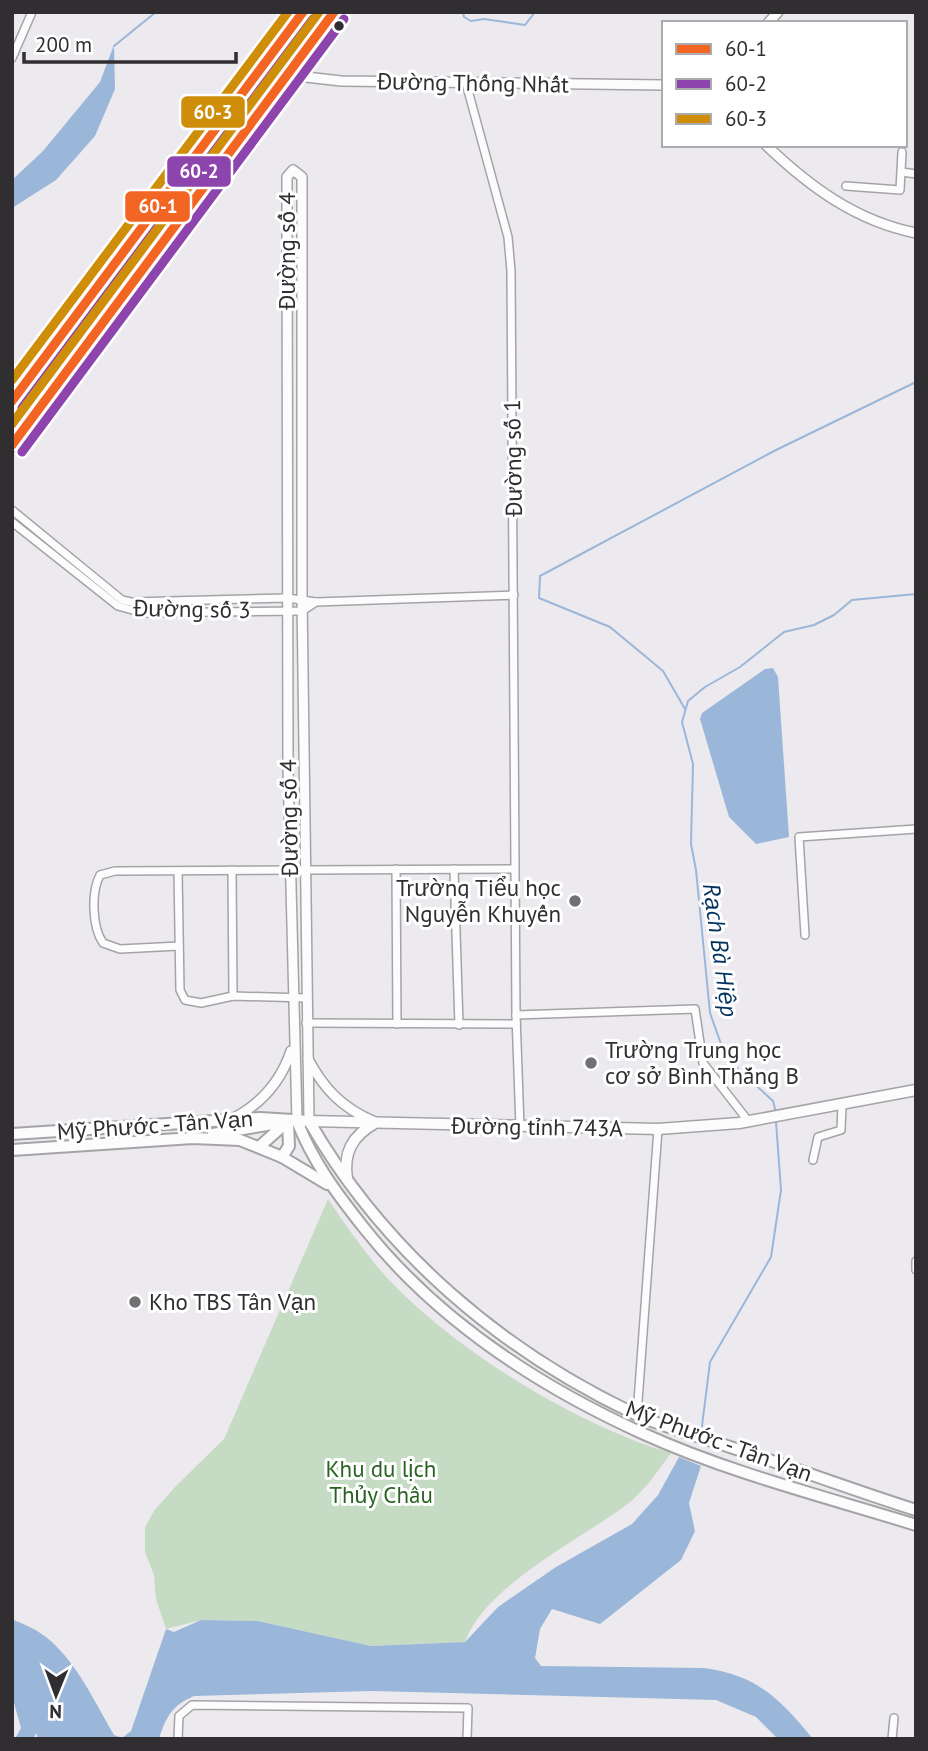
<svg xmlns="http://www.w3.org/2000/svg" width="928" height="1751" font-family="'PT Sans',sans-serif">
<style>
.green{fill:#c6dbc3}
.water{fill:#9ab7da}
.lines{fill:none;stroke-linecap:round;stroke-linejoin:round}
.stream{stroke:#9ab7da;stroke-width:2}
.minor-casing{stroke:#a5a3a6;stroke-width:10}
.tertiary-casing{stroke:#a5a3a6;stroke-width:12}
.secondary-casing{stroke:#a5a3a6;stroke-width:13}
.primary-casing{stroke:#a5a3a6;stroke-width:14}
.trunk-casing{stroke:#a5a3a6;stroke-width:16}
.minor{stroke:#fcfcfc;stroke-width:7}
.tertiary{stroke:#fcfcfc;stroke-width:9}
.secondary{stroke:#fcfcfc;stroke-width:10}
.primary{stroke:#fcfcfc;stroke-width:10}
.trunk{stroke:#fcfcfc;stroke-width:12}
.bus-1-casing{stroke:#fff;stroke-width:14}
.bus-2-casing{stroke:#fff;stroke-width:14}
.bus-3-casing{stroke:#fff;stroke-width:14}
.bus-1{stroke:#f26522;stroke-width:9}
.bus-2{stroke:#8e44ad;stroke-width:9}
.bus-3{stroke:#cf8e0a;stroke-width:9}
.bus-dot{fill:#302e31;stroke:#fff;stroke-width:2.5}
.poi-dot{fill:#727073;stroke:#fff;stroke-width:2.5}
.labels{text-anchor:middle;stroke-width:6;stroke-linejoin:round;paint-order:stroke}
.street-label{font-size:23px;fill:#302e31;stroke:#fff}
.poi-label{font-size:23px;fill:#302e31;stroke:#fff;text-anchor:start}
.park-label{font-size:23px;fill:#296322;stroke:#fff}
.water-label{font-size:24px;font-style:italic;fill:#04325e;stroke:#fff}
.line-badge{stroke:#fff;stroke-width:2.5}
.badge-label{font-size:19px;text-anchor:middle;font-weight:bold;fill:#fff}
</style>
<rect width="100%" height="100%" fill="#eceaee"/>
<path class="green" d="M328,1199C343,1221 358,1243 375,1264C440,1342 574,1425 671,1453C657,1472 644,1492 625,1506C580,1539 484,1587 465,1642L371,1646L258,1621L201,1620L166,1629L156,1599L154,1575L145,1552V1527L154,1511L175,1487L224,1439Z"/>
<g class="water">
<polygon points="114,45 115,89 95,136 56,180 12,208 12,180 43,151 100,82"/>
<polygon points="773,668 778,677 789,837 756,844 729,817 700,719 702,713 765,669"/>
<path d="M679,1457L701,1466L689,1503L695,1531L681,1560L600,1624L552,1609L540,1629L535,1658L541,1666L704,1668C757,1675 780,1699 813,1739H778L756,1717L716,1700L372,1691L194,1696C173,1705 166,1716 159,1739H38L36,1733L33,1739H15L21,1728L12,1696V1619C23,1624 36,1629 46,1637C77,1662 94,1701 114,1735L122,1738L131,1731L166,1629L174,1632L201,1620L258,1621L371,1646L465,1642L498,1607L556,1567L632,1524L658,1495Z"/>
</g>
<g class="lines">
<g class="stream">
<polyline points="463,12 464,17 471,21 484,19 525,25 535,12"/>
<polyline points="114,46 156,12"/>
<polyline points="685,709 663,671 610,627 539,598 540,576 776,450 916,382"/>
<polyline points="776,1113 773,1101 726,1058 710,1013 696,870 691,844 693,764 682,722 688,701 705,687 740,667 784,632 814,625 834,615 852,600 916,594"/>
<polyline points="701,1434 710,1362 771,1257 781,1190 776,1122"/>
</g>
<defs>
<g id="minor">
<polyline points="12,58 32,12"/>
<polyline points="466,83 508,237 511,271 516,1015 520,1127"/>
<polyline points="902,172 916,174"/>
<polyline points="846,186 900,190 902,152"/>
<polyline points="12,510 122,600 131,602 287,598 316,602 514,595"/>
<polyline points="12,522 118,606 143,613 302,611 316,602"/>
<polyline points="396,869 397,1024"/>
<polyline points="454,869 459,1025"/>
<polyline points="232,870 233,996"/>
<polyline points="178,871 180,990 185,1000 201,1003 233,996 306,998"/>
<polyline points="805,935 799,837 916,829"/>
<path d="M179,946L120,949L103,943C92,927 91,892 100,875L115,871L514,869"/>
<polyline points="516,1015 695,1009 703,1063 749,1122"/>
<polyline points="306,1023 516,1024"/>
<polyline points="813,1160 818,1137 841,1130 842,1105"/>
<polyline points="916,1261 916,1270"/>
<polyline points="637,1415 658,1129"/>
<polyline points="178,1739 179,1716 192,1705 468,1708 467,1739"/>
<polyline points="892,1739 894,1718"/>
</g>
<g id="tertiary">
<polyline points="768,23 778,12"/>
<polyline points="287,69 306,77 341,81 664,85"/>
<path d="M766,145C810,187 856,221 916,233"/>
<path d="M308,1059C324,1089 342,1108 375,1122"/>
<path d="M234,1118C262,1103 281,1081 291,1051"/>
<polyline points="297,1121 288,768 287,196 287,177 293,170 302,177 302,598 309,1121"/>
</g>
<g id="secondary">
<polyline points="309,1121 658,1129 739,1123 916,1090"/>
<path d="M347,1179C343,1153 352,1136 375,1123"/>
</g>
<g id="primary">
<path d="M297,1121C313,1162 337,1194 364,1228C437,1320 538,1386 644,1434C730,1473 826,1497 916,1525"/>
<path d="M12,1134L260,1118L309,1121C384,1251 500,1350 635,1414C665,1428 699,1436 730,1447C792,1467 853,1490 916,1510"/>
<polyline points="213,1134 279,1123"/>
<polyline points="260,1146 286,1123"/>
<polyline points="12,1150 193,1138 240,1140 282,1157 327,1184"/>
<polyline points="282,1157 289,1146 288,1121"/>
</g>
<g id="trunk">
<polyline points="222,121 303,12"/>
<polyline points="12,411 315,12"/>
<polyline points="12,445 334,12"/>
</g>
</defs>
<use href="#minor" class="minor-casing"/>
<use href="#tertiary" class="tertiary-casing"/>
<use href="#secondary" class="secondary-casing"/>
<use href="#primary" class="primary-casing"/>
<use href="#trunk" class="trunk-casing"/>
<use href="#minor" class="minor"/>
<use href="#tertiary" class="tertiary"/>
<use href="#secondary" class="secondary"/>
<use href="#primary" class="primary"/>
<use href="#trunk" class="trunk"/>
<defs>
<g id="bus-1">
<polyline points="12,401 303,12"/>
<polyline points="12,445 334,12"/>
</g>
<g id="bus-2">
<polyline points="22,408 313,19"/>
<polyline points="22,452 344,19"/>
</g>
<g id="bus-3">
<polyline points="12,380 288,12"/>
<polyline points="12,424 319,12"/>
</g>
</defs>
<use href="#bus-1" class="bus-1-casing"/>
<use href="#bus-2" class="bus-2-casing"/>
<use href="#bus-3" class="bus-3-casing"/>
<use href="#bus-1" class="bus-1"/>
<use href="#bus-2" class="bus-2"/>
<use href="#bus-3" class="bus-3"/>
</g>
<circle class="bus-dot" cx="339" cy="26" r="6"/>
<g class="poi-dot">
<circle cx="575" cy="901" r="7"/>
<circle cx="591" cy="1063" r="7"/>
<circle cx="135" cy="1302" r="7"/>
</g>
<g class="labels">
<g class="street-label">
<text transform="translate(473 83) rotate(1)" y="8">Đường Thống Nhất</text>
<text transform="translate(287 251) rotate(-90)" y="8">Đường số 4</text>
<text transform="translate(513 458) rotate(-91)" y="8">Đường số 1</text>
<text transform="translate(192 609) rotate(1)" y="8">Đường số 3</text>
<text transform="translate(289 818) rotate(-91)" y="8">Đường số 4</text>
<text transform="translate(155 1125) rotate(-4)" y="8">Mỹ Phước - Tân Vạn</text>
<text transform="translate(537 1127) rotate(1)" y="8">Đường tỉnh 743A</text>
<text transform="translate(719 1441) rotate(20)" y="8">Mỹ Phước - Tân Vạn</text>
</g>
<g class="poi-label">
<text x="561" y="896" text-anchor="end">Trường Tiểu học<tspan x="561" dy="26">Nguyễn Khuyến</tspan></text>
<text x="605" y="1058">Trường Trung học<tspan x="605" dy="26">cơ sở Bình Thắng B</tspan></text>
<text x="149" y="1310">Kho TBS Tân Vạn</text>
</g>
<g class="park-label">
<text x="381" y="1477">Khu du lịch<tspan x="381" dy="26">Thủy Châu</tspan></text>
</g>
<g class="water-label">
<text transform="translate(720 950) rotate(82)" y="8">Rạch Bà Hiệp</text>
</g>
</g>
<g class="line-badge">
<rect x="180" y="95" width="66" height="34" rx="7" fill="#cf8e0a"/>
<rect x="166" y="155" width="66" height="33" rx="7" fill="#8e44ad"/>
<rect x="124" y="190" width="67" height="33" rx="7" fill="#f26522"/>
</g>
<g class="badge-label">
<text x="213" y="119">60-3</text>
<text x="199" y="178">60-2</text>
<text x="158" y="213">60-1</text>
</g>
<rect width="928" height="1751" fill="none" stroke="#302e31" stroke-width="28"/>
<rect x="662" y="21" width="245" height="126" fill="#ffffff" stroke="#acabad" stroke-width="2"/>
<rect x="676" y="44" width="35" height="10" fill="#f26522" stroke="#acabad" stroke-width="2"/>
<text x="725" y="56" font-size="21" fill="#302e31">60-1</text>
<rect x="676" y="79" width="35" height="10" fill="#8e44ad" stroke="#acabad" stroke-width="2"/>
<text x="725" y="91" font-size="21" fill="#302e31">60-2</text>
<rect x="676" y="114" width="35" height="10" fill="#cf8e0a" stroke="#acabad" stroke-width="2"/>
<text x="725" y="126" font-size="21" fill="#302e31">60-3</text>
<g transform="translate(56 1695) rotate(181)" stroke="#ffffff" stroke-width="5" paint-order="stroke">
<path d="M0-5L12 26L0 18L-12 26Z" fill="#302e31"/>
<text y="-10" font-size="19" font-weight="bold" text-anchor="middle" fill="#302e31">N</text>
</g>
<path d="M24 52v10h212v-10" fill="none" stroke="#302e31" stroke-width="3.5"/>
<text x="35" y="52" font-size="21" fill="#302e31" stroke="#ffffff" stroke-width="5" paint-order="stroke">200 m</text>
</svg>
